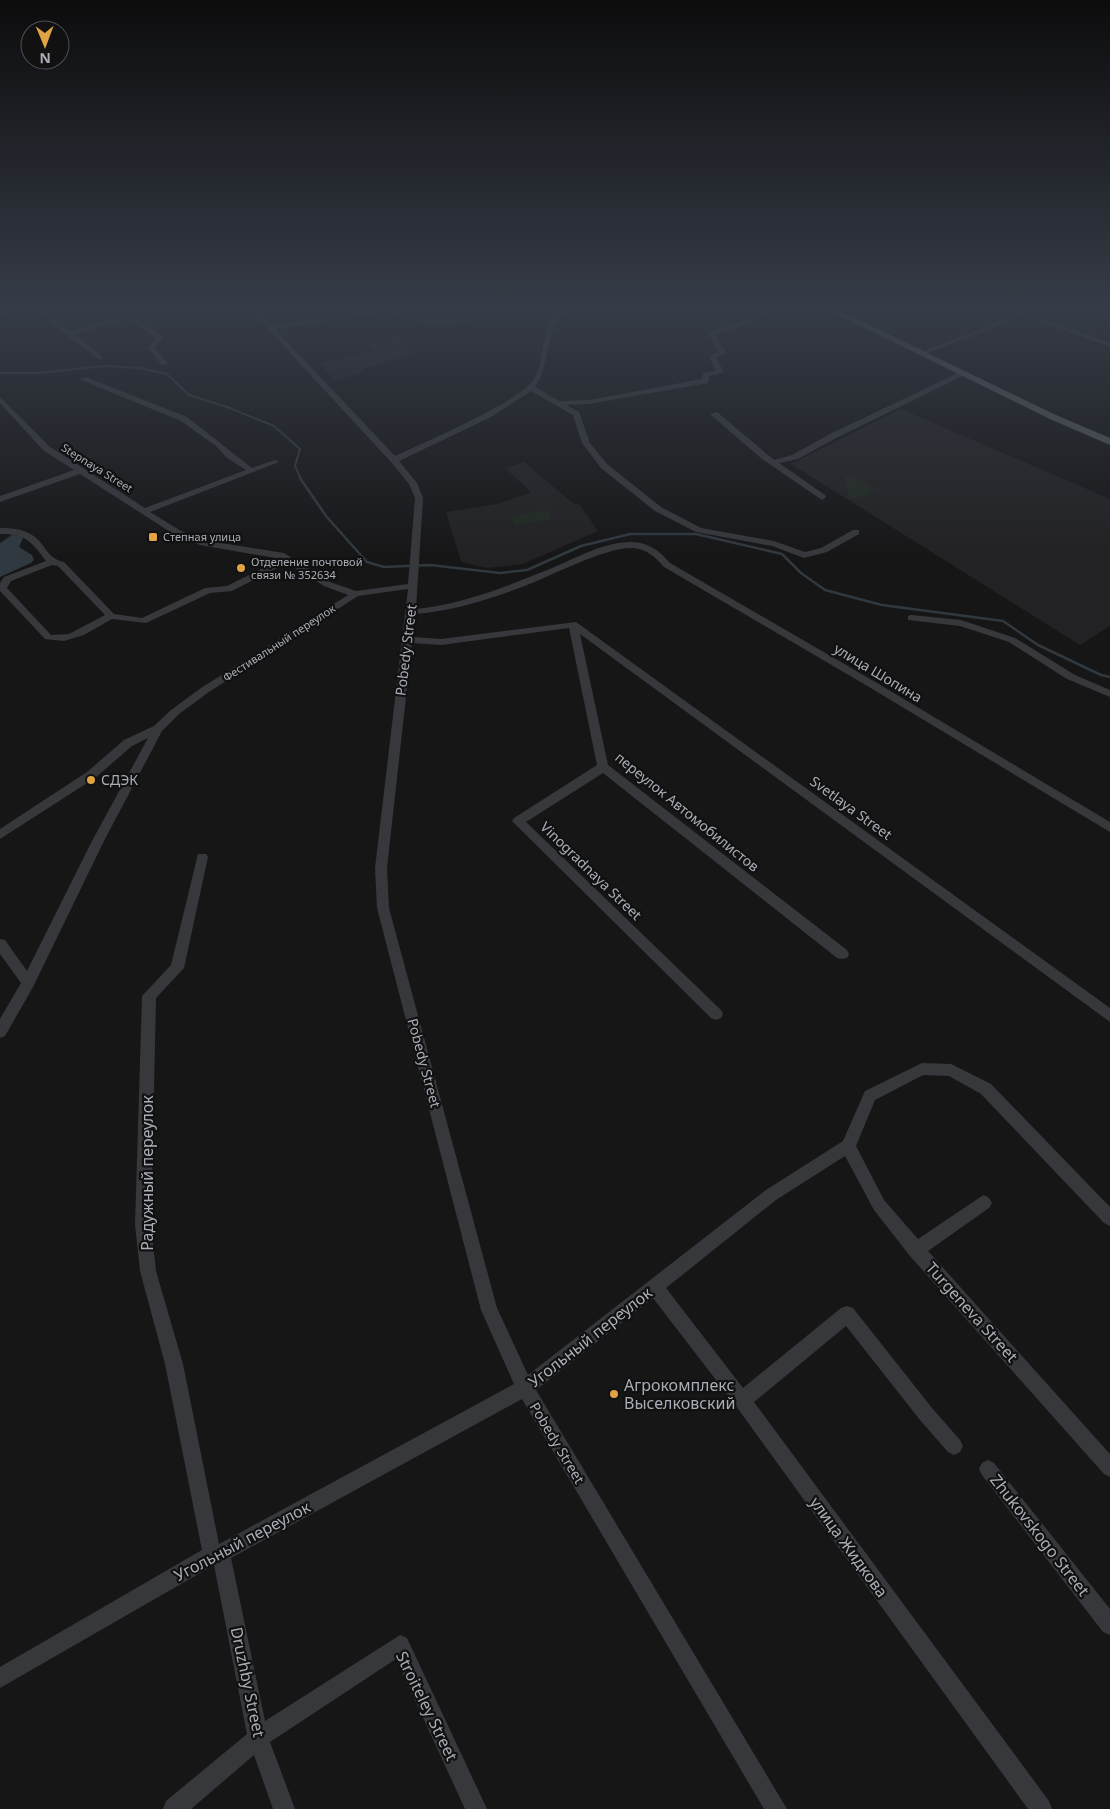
<svg xmlns="http://www.w3.org/2000/svg" width="1110" height="1809" font-family="'Noto Sans',sans-serif">
<style>
.built{fill:#222224}
.green{fill:#222a23}
.water{fill:#30393f}
.lines{fill:none;stroke-linecap:round;stroke-linejoin:round}
.stream-far1{stroke:#30393f;stroke-width:2}
.stream{stroke:#30393f;stroke-width:2.5}
.minor{fill:#37383c;fill-rule:evenodd}
.major{fill:#53565b;fill-rule:evenodd}
.poi-dot{fill:#e1a344;stroke:#111112;stroke-width:2}
.labels{text-anchor:middle;stroke-width:4.5;stroke-linejoin:round;paint-order:stroke}
.far-street-label{font-size:11px;fill:#a9aeb6;stroke:#111112}
.far-poi-label{font-size:11px;fill:#a9aeb6;stroke:#111112;text-anchor:start}
.street-label{font-size:14px;fill:#a9aeb6;stroke:#111112}
.poi-label{font-size:14px;fill:#a9aeb6;stroke:#111112;text-anchor:start}
.near-street-label{font-size:16px;fill:#a9aeb6;stroke:#111112}
.near-poi-label{font-size:16px;fill:#a9aeb6;stroke:#111112;text-anchor:start}
</style>
<rect width="100%" height="100%" fill="#161617"/>
<g class="built">
<polygon points="399,338 414,354 362,369 363,372 333,381 321,363 373,351 368,344"/>
<polygon points="901,409 1110,499 1110,626 1080,645 791,464"/>
<polygon points="524,462 574,504 579,504 598,531 523,564 487,568 461,562 446,512 498,504 531,492 505,468"/>
</g>
<g class="green">
<path d="M847,474L852,475L876,489C867,494 859,501 849,497L844,476Z"/>
<polygon points="547,510 552,519 515,525 510,516"/>
</g>
<polygon class="water" points="12,535 20,536 23,538 19,547 32,555 34,560 31,563 0,577 0,543"/>
<g class="lines">
<polyline class="stream-far1" points="0,373 39,373 105,366 139,368 167,374 189,395 227,407 274,426 300,449 295,466 301,479"/>
<polyline class="stream" points="300,478 326,516 367,562 384,567 430,565 500,573 527,570 581,546 630,534 696,534 782,554 801,573 825,590 882,605 1003,621 1038,645 1101,675 1110,677"/>
<g class="minor">
<polygon points="29,304 41,304 40,307 70,331 132,315 162,337 163,338 155,348 168,364 162,365 148,348 156,338 129,318 74,334 102,357 103,358 100,360 68,336 65,335 64,333 33,308 0,316 0,312 30,305"/>
<path d="M245,304H251L271,325L383,309L379,304H385L393,310L415,317L441,320L513,314L556,316L573,304H580C572,312 560,316 554,328C545,347 548,369 535,387L559,401L589,400L702,379L703,373L716,371L710,358L712,355L719,352L709,335L712,331L759,315L761,312L753,304H760L767,312L764,317L715,335L726,353L716,358L724,372L709,376L708,383L589,404L566,405L579,412L590,443L607,464L661,507L701,528L774,541L805,552L821,548L853,530H859V534L827,552L804,558L772,546L696,532L655,511L601,468L582,443L573,415L531,391L491,417L399,461L417,483L423,498L416,609C463,604 508,586 552,568C576,558 604,542 631,542C648,542 660,551 670,563L877,683L1110,822V832L869,687L664,567C655,557 647,549 633,548C608,546 548,577 522,587C488,600 451,611 415,614L413,637L441,639L576,622L1110,1008V1022L580,634L608,765L847,950L849,954L847,958L842,959L837,958L603,773L526,822L721,1010L723,1014L721,1018L716,1020L711,1018L512,821L514,818L597,765L569,628L441,645L412,643L387,868L389,908L497,1308L528,1375L766,1190L843,1141L865,1091L922,1063L951,1064L991,1084L1110,1207V1226L1104,1223L981,1094L949,1076L923,1075L875,1100L856,1146L884,1200L918,1239L979,1198L984,1195L989,1198L992,1203L989,1208L928,1251L1110,1454V1477L1104,1474L910,1256L874,1210L845,1156L776,1200L666,1288L743,1388L841,1308L847,1306L853,1308L932,1408L960,1440L963,1446L960,1452L954,1455L948,1452L920,1420L846,1326L754,1402L1049,1801L1052,1809H1028L736,1406L653,1298L536,1390L787,1809H764L522,1399L231,1558L265,1721L400,1635L407,1638L487,1809H465L396,1659L270,1742L295,1809H273L254,1755L191,1809H163L166,1801L247,1734L214,1565L0,1688V1667L202,1550L165,1364L140,1271L135,1225L142,996L171,965L198,854H206L208,857L184,968L156,998L151,1225L156,1271L183,1364L219,1544L514,1384L481,1310L377,908L375,868L408,589L358,596L209,692L179,714L162,731L104,841L33,987L5,1036L0,1038V1019L21,983L0,954V939L5,940L27,971L92,841L148,738L132,746L95,778L0,839V829L87,772L124,740L154,726L171,710L201,688L348,595L324,586L287,563L232,591L210,593L146,623L112,619L84,635L64,641L45,639L0,591V583L4,577L46,561C31,541 26,534 0,534V528C12,528 25,529 35,537C47,547 47,558 64,562L114,614L142,618L205,588L227,586L281,559L200,545L175,535L80,474L0,502V496L74,470L44,451L0,403V397L50,447L145,508L246,470L226,457L216,446L181,421L79,379L86,377L187,417L252,468L275,460L279,462L150,512L181,531L202,540L284,553L330,582L356,591L408,584L415,498L409,484L391,462ZM387,312C422,328 457,322 494,319C514,317 533,318 553,320C541,337 544,360 535,378C522,401 423,443 395,456L275,329ZM52,565L58,566L105,615L69,634L51,635L7,588L11,581Z"/>
<polygon points="994,304 1003,304 1018,310 1029,304 1037,304 1024,312 1110,343 1110,347 1019,314 990,329 924,354 919,353 986,327 1013,312"/>
<polygon points="960,372 967,374 836,438 798,459 779,463 825,495 826,497 822,500 762,459 710,414 717,412 774,460 792,455 830,434"/>
<polygon points="911,615 961,620 1015,638 1075,675 1110,690 1110,697 1067,679 1009,642 960,626 908,620 908,616"/>
<polygon points="988,1460 994,1463 1110,1609 1110,1635 1103,1632 982,1475 979,1469 982,1463"/>
</g>
<polygon class="major" points="816,304 826,304 1056,415 1110,438 1110,445 1050,419"/>
</g>
<linearGradient id="sky" x2="0" y2="1"><stop stop-color="#0c0c0d"/><stop offset="0.55" stop-color="#363c47"/><stop offset="1" stop-color="#363c47" stop-opacity="0"/></linearGradient>
<rect width="1110" height="557" fill="url(#sky)"/>
<g class="poi-dot">
<rect x="148" y="532" width="10" height="10" rx="2.5"/>
<circle cx="241" cy="568" r="5"/>
<circle cx="91" cy="780" r="5"/>
<circle cx="614" cy="1394" r="5"/>
</g>
<g class="labels">
<g class="far-street-label">
<text transform="translate(97 468) rotate(32)" y="4">Stepnaya Street</text>
<text transform="translate(279 643) rotate(-33)" y="4">Фестивальный переулок</text>
</g>
<g class="far-poi-label">
<text x="163" y="541">Степная улица</text>
<text x="251" y="566">Отделение почтовой<tspan x="251" dy="13">связи № 352634</tspan></text>
</g>
<g class="street-label">
<text transform="translate(406 650) rotate(-83)" y="5">Pobedy Street</text>
<text transform="translate(878 673) rotate(31)" y="5">улица Шопина</text>
<text transform="translate(851 808) rotate(36)" y="5">Svetlaya Street</text>
<text transform="translate(687 812) rotate(39)" y="5">переулок Автомобилистов</text>
<text transform="translate(591 871) rotate(44)" y="5">Vinogradnaya Street</text>
<text transform="translate(424 1063) rotate(75)" y="5">Pobedy Street</text>
<text transform="translate(557 1443) rotate(59)" y="5">Pobedy Street</text>
</g>
<g class="poi-label">
<text x="101" y="785">СДЭК</text>
</g>
<g class="near-street-label">
<text transform="translate(147 1173) rotate(-90)" y="6">Радужный переулок</text>
<text transform="translate(972 1312) rotate(48)" y="6">Turgeneva Street</text>
<text transform="translate(590 1337) rotate(-38)" y="6">Угольный переулок</text>
<text transform="translate(1040 1535) rotate(52)" y="6">Zhukovskogo Street</text>
<text transform="translate(242 1541) rotate(-28)" y="6">Угольный переулок</text>
<text transform="translate(849 1547) rotate(54)" y="6">улица Жидкова</text>
<text transform="translate(248 1682) rotate(78)" y="6">Druzhby Street</text>
<text transform="translate(427 1706) rotate(64)" y="6">Stroiteley Street</text>
</g>
<g class="near-poi-label">
<text x="624" y="1391">Агрокомплекс<tspan x="624" dy="18">Выселковский</tspan></text>
</g>
</g>
<g transform="translate(45 45) rotate(179)"><circle r="24" fill="#111112" stroke="#4e5054"/>
<path d="M0-4L9 19L0 12L-9 19Z" fill="#e1a344"/>
<text y="-8" font-size="14" font-weight="bold" text-anchor="middle" fill="#a9aeb6">N</text>
</g>
</svg>
